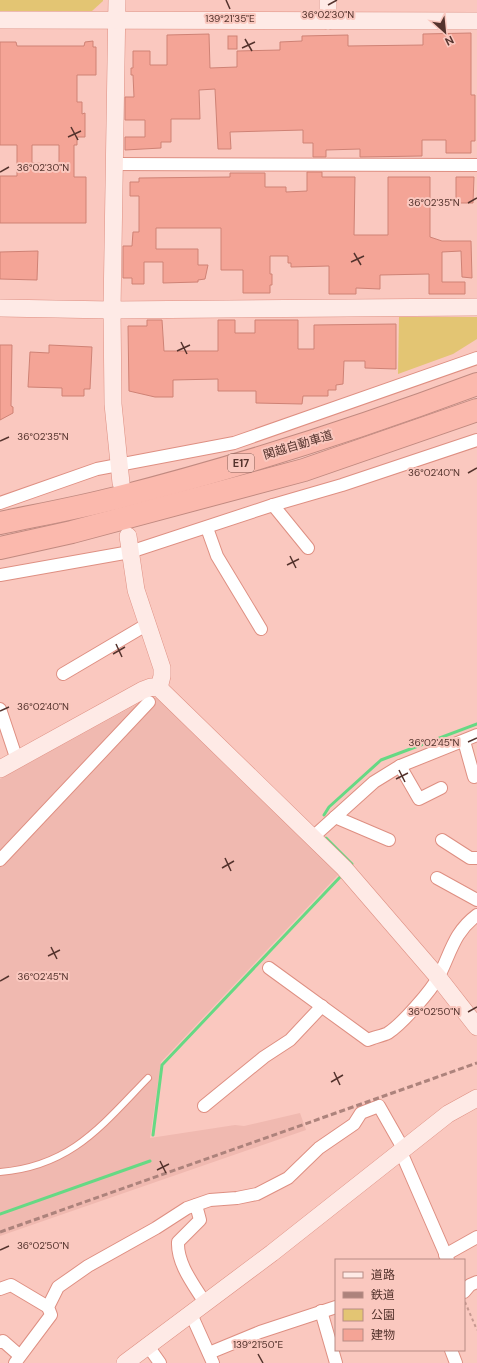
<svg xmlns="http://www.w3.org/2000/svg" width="477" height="1363" font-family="'DM Sans','Noto Sans JP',sans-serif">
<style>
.built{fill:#f0b9b0}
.green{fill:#e3c573}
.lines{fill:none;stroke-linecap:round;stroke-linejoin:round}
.stream{stroke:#66d984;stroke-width:3}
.building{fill:#f4a496;stroke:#cf8275;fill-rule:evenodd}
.lane-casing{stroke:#de8f82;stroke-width:8}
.street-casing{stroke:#de8f82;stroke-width:14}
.secondary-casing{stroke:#de8f82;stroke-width:18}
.highway-casing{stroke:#c18a80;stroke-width:24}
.path{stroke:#c69991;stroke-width:2;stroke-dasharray:3 3;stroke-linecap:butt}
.lane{stroke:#fff;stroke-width:6}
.street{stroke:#fff;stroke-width:12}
.secondary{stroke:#feeae6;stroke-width:17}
.highway{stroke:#fbb9ad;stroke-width:22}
.rail{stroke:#ad837c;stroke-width:3;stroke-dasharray:6 3;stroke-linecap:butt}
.ticks{fill:none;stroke:#54332d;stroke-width:1.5}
.labels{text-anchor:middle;stroke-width:4;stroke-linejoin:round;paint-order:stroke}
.shield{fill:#fac8bf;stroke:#866059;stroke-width:1}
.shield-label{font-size:11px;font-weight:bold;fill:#54332d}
.street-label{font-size:12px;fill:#54332d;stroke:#fac8bf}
.ticks-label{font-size:10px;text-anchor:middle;fill:#54332d;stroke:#fac8bf;stroke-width:4;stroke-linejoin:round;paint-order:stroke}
</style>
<rect width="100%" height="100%" fill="#fac8bf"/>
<polygon class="built" points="148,698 158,698 340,873 161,1062 150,1138 235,1125 244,1126 300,1113 306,1130 0,1236 0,779"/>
<g class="green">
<polygon points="0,0 103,0 103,1 92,11 0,11"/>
<polygon points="399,317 477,317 477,339 453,354 398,374"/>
</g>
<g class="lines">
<g class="stream">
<polyline points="324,815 329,807 381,760 477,724"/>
<polyline points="326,838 352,864 350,866"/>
<polyline points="153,1135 162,1065 342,875"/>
<polyline points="0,1214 150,1161"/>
</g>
</g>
<g class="building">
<polygon points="471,33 471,95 475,95 475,141 471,141 471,153 446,153 446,140 422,140 422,156 360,157 360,149 326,150 326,157 313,157 313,143 303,143 303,130 230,132 231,149 218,149 215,89 199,90 200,119 171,119 171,142 161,142 161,148 125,150 125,137 145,137 145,120 125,120 125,97 134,97 133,75 131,75 131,68 133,68 133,51 150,51 150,65 167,65 167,35 209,34 210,68 237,67 237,51 280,50 280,42 302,41 302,36 348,35 348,46 423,45 423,34"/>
<rect x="228" y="36" width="9" height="13"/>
<path d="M93,41V47H96V75H77V102H82V114L85,113V137H77V145H74V177H86V223H0V176H17V145H0V42H16L17,46H84L85,42ZM32,145H59V164L32,163Z"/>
<polygon points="307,172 322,172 322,177 355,177 354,235 388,235 388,177 430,177 430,237 442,241 471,241 472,278 462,277 461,251 442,252 442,282 465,282 465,294 429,294 429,274 380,275 380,289 356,288 356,294 329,294 329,266 291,267 291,263 288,263 288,256 270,256 270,274 272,274 272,285 270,285 270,293 243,293 243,270 221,270 221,228 156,228 156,249 198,249 198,265 208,265 205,279 198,280 198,282 163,283 163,262 144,262 144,284 132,284 132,278 123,278 123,246 132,246 133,232 139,232 139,196 130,196 130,182 139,182 139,178 230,177 230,173 265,173 265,187 286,187 286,192 307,191"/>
<polygon points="456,177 474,177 473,203 456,203"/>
<polygon points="38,251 37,280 0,279 0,252"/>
<polygon points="147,320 162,320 164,351 218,351 218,320 235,320 235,333 255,333 255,320 298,320 298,349 314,349 314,325 396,324 396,369 365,368 365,361 344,361 343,384 336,385 336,390 328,390 328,396 303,396 302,404 256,403 256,391 218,391 218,379 173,380 173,397 155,397 129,391 128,326 147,326"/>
<polygon points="0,345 12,345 11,406 13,407 13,413 0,420"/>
<polygon points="49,345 92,347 90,389 84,389 84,396 62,396 62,388 28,387 30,352 49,353"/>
</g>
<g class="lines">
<defs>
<path id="lane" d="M0,1172C72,1166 102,1125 148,1078"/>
<g id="street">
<polyline points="114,164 477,165"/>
<polyline points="0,503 97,469 234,443 477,358"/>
<polyline points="273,505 308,548"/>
<polyline points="207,528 217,556 261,629"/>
<polyline points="0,575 130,552 273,505 342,485 477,440"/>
<polyline points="63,674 146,625"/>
<polyline points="0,709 17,760"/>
<polyline points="464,741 474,777"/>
<polyline points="400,766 419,799 441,788"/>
<polyline points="335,817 389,840"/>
<polyline points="313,837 374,782 400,766 477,735"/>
<polyline points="442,840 470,858 477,858"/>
<polyline points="0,860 149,702"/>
<polyline points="437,878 477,900"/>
<path d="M269,968L368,1040C374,1037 382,1036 388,1033C402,1024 431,991 439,976C451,952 454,932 477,915"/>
<polyline points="204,1106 264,1057 290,1040 322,1006"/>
<polyline points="401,1152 448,1260"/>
<path d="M196,1205L200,1220L178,1242C177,1264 194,1285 205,1303"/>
<polyline points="445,1255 477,1237"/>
<polyline points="0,1289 11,1285 48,1307"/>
<polyline points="464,1292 470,1285 477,1282"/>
<polyline points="321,1311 336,1363"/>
<polyline points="191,1314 213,1363"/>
<polyline points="0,1342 3,1341 19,1355"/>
<polyline points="148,1346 160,1363"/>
<polyline points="451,1350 456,1363"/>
<polyline points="209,1353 260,1332 336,1307"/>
<polyline points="15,1363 51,1315 48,1307 58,1287 88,1266 156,1228 187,1208 210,1200 237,1198 257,1194 288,1178 319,1148 354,1124 361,1113 379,1106 404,1150"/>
</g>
<g id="secondary">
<polyline points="117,0 112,310 113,404 121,483"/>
<polyline points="0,20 477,21"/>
<polyline points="328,21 328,0"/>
<polyline points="0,308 112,310 477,307"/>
<polyline points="128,536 136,590 162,668 162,676 159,688"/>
<polyline points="0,769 143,690 151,687 159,688 344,868 438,977 477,1027"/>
<polyline points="125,1363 272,1253 448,1114 477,1098"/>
</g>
<g id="highway">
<path d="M0,523C38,515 77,508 116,498C238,467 359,428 477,384"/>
<polyline points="0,548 72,532 304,470 477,410"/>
</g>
</defs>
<use href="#lane" class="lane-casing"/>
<use href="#street" class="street-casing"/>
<use href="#secondary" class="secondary-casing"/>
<use href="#highway" class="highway-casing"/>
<polyline class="path" points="465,1302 477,1330"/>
<use href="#lane" class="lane"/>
<use href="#street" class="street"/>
<use href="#secondary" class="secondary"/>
<use href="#highway" class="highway"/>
<polyline class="rail" points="0,1232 477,1063"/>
</g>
<path class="ticks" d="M226,0L230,9M328,5L337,0M245,39L252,51M242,48L255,42M71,127L78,140M68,137L81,131M0,172L9,167M468,203L477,198M354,253L361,265M351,262L364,256M181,342L187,354M177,351L190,345M0,441L9,437M468,473L477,468M290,556L296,568M287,565L299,559M116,644L122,657M113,654L125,647M0,711L9,707M468,742L477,738M399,770L405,782M396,779L408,773M225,858L231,871M222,868L234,861M51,947L57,959M48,956L60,950M0,981L9,976M468,1012L477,1007M334,1072L340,1085M331,1082L343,1075M160,1161L166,1173M157,1170L169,1164M0,1250L9,1246M258,1354L263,1363"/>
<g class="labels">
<rect class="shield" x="228" y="454" width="26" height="18" rx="3"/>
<g class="shield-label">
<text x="241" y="467">E17</text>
</g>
<g class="street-label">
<text transform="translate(298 445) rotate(-17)" y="4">関越自動車道</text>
</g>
</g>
<g class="ticks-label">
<text x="328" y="18">36°02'30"N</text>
<text x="230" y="22">139°21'35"E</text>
<text x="43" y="171">36°02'30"N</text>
<text x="434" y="206">36°02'35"N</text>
<text x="43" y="440">36°02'35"N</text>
<text x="434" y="476">36°02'40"N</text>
<text x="43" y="710">36°02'40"N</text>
<text x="434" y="746">36°02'45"N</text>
<text x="43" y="980">36°02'45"N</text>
<text x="434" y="1015">36°02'50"N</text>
<text x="43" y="1249">36°02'50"N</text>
<text x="258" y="1348">139°21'50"E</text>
</g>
<rect x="335" y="1259" width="130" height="92" fill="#fac8bf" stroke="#b88c85"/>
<rect x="343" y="1272" width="20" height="6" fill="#feeae6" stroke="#b88c85"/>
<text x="371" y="1279" font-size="12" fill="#54332d">道路</text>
<rect x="343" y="1292" width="20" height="6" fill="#ad837c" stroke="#b88c85"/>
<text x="371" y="1299" font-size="12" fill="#54332d">鉄道</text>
<rect x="343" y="1309" width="20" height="12" fill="#e3c573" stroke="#b88c85"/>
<text x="371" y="1319" font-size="12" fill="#54332d">公園</text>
<rect x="343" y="1329" width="20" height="12" fill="#f4a496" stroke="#b88c85"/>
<text x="371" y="1339" font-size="12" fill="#54332d">建物</text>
<g transform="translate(445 32) rotate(153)" stroke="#fac8bf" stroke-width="3" paint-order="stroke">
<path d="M0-3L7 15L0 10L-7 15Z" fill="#54332d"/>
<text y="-6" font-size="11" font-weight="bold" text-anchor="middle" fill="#54332d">N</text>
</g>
</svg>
